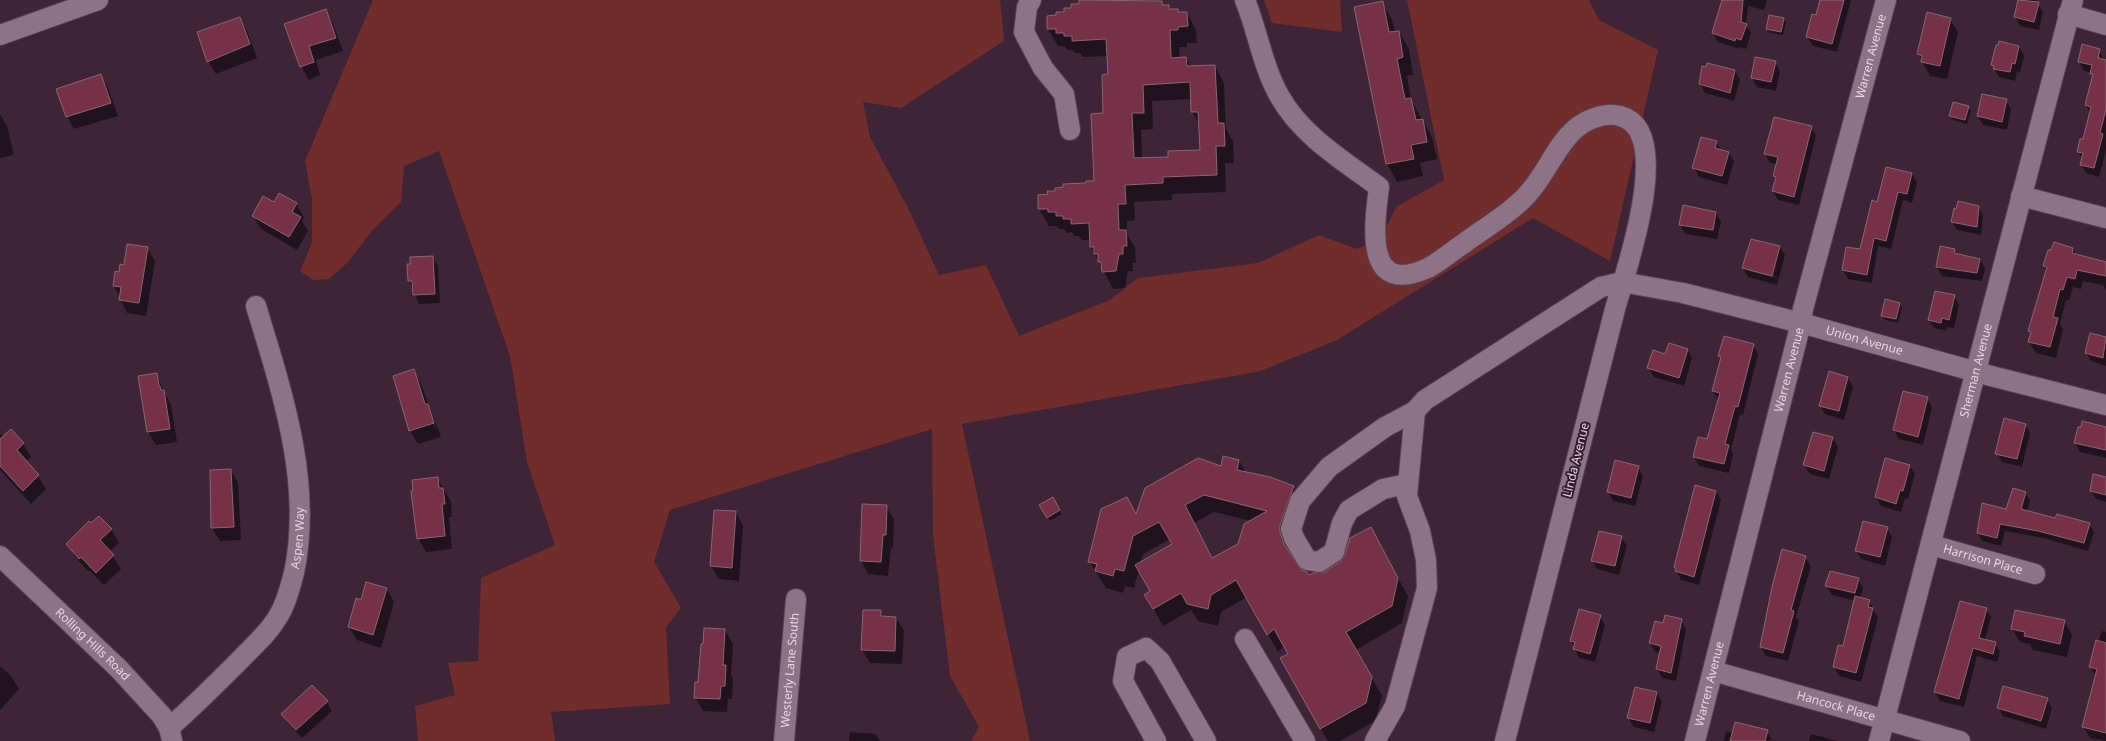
<svg xmlns="http://www.w3.org/2000/svg" width="2106" height="741" font-family="'Noto Sans',sans-serif">
<style>
.green{fill:#712d2b}
.shadow{fill:#0007;fill-rule:evenodd}
.building{fill:#763048;stroke:#896770;fill-rule:evenodd}
.lines{fill:none;stroke-linecap:round;stroke-linejoin:round}
.minor-casing{stroke:#564251;stroke-width:22}
.minor{stroke:#8e7286;stroke-width:20}
.labels{text-anchor:middle;stroke-width:4;stroke-linejoin:round;paint-order:stroke}
.street-label{font-size:12px;fill:#e7d7e2;stroke:#331c2d}
</style>
<rect width="100%" height="100%" fill="#3d2537"/>
<g class="green">
<polygon points="373,0 1000,0 1004,41 901,108 863,102 870,137 909,210 939,275 986,265 1019,336 1110,300 1138,278 1258,263 1319,235 1357,249 1380,240 1396,207 1444,180 1407,0 1589,0 1599,20 1658,50 1610,261 1533,218 1337,340 1261,371 962,424 1030,741 971,741 979,727 950,676 933,535 932,429 670,510 654,562 681,608 666,627 670,704 551,712 555,741 418,741 415,706 455,695 448,663 478,661 481,578 555,545 527,462 510,356 439,151 404,166 401,202 371,232 348,262 329,279 313,280 300,271 312,243 312,199 305,161"/>
<polygon points="1264,0 1340,0 1342,32 1272,23"/>
</g>
<g class="shadow">
<path d="M1080,0H1147L1161,2L1163,6H1169L1171,10H1177L1179,13H1187L1196,30L1197,43H1187V47H1179L1180,58H1186L1191,67L1215,66L1224,83L1226,129L1233,141L1234,163H1225L1226,192L1172,194V200L1134,202L1135,220L1127,221V234L1135,248L1136,263H1132L1133,271H1128L1125,288L1113,289L1091,247V240H1082L1079,236H1074L1072,232L1067,233L1064,229H1059L1057,226H1049L1039,209L1049,195L1056,192L1095,182L1109,75L1108,56L1083,57L1080,53H1075L1073,50H1067L1065,46H1058L1048,29L1057,16L1080,5ZM1192,99V112L1200,125L1201,151L1170,158L1142,159L1141,130L1153,129L1152,101Z"/>
<polygon points="1736,0 1767,0 1764,10 1748,6 1746,25 1751,33 1746,49 1741,47 1740,49 1718,42 1713,33 1719,15"/>
<polygon points="1821,0 1851,0 1837,52 1813,46 1807,37 1817,16"/>
<polygon points="2019,0 2038,0 2037,3 2043,12 2039,30 2020,26 2015,17"/>
<polygon points="1382,2 1392,20 1395,32 1399,32 1409,49 1413,75 1407,76 1411,100 1432,137 1437,159 1420,163 1423,176 1397,182 1387,164 1356,7"/>
<polygon points="326,11 333,24 343,51 316,60 320,75 309,80 301,66 285,25"/>
<polygon points="239,18 247,31 257,58 216,74 208,61"/>
<polygon points="1784,19 1786,23 1783,35 1770,33 1767,29"/>
<polygon points="1950,19 1958,32 1947,79 1930,76 1918,54"/>
<polygon points="2019,47 2024,56 2020,72 2017,71 2015,81 1999,77 1992,65"/>
<path d="M2099,49L2104,61H2106V150L2099,177L2086,173L2081,164L2082,159L2078,151L2084,141L2090,113L2086,105L2093,77L2091,72L2084,71L2079,62ZM2097,56H2100L2098,64Z"/>
<polygon points="1775,62 1780,71 1776,91 1757,87 1752,78"/>
<polygon points="1735,71 1740,80 1734,101 1705,93 1700,84"/>
<polygon points="101,75 108,88 118,116 74,129 67,116"/>
<polygon points="2006,100 2011,109 2007,130 1983,125 1978,116"/>
<polygon points="1968,107 1971,111 1967,124 1953,120 1950,116"/>
<polygon points="0,114 7,126 14,155 0,158"/>
<polygon points="1811,127 1816,135 1799,205 1778,200 1773,191 1777,164 1770,163 1765,154"/>
<polygon points="1716,142 1721,150 1729,153 1734,161 1727,185 1699,177 1694,168"/>
<polygon points="1886,168 1912,174 1917,183 1912,203 1903,200 1891,249 1878,246 1872,283 1848,279 1843,270 1860,250 1877,203"/>
<polygon points="274,204 296,204 304,217 302,221 308,231 297,250 261,229 253,216"/>
<polygon points="1978,206 1983,215 1981,235 1957,230 1952,222"/>
<polygon points="1716,213 1721,222 1717,239 1685,234 1680,225"/>
<path d="M1780,247L1785,255L1777,285L1748,277L1743,268ZM1749,269L1777,277V278L1749,271Z"/>
<polygon points="1941,247 1954,250 1957,254 1980,259 1985,268 1982,281 1942,276 1937,267"/>
<polygon points="147,248 155,261 146,316 127,313 114,286 125,266"/>
<polygon points="2073,249 2076,255 2104,262 2106,261 2106,290 2103,285 2083,281 2081,289 2073,287 2069,300 2066,300 2060,324 2063,330 2056,358 2036,353 2029,342 2031,334 2029,331 2047,271 2044,266"/>
<polygon points="432,257 438,266 440,303 419,304 409,281 411,265"/>
<polygon points="1954,296 1959,305 1954,328 1947,327 1946,331 1934,328 1929,320"/>
<polygon points="1899,304 1902,308 1898,323 1885,320 1882,316"/>
<polygon points="2090,334 2106,339 2106,366 2091,361 2086,353"/>
<polygon points="1753,345 1758,354 1743,415 1740,414 1731,449 1733,454 1729,473 1699,466 1694,457 1708,440 1718,400 1713,391 1722,360 1719,356"/>
<polygon points="1687,349 1692,358 1684,386 1654,377 1649,368 1666,355"/>
<path d="M413,371L421,384L441,437L418,444L410,431L394,377ZM429,411L432,414L436,428H435Z"/>
<polygon points="156,375 171,405 177,442 156,445 148,432 139,377"/>
<polygon points="1848,378 1853,387 1844,420 1825,414 1820,406"/>
<polygon points="1927,398 1932,407 1923,445 1899,439 1894,430"/>
<polygon points="2025,424 2030,433 2022,467 2002,462 1997,453"/>
<polygon points="2079,428 2106,428 2106,458 2080,452 2075,443"/>
<polygon points="11,430 23,444 31,457 26,462 38,476 46,489 31,504 0,470 0,435 1,434 4,437"/>
<polygon points="1833,438 1838,447 1829,479 1810,474 1804,465"/>
<path d="M1239,460L1246,473L1293,487L1304,504L1290,544V551L1296,567L1306,572L1308,577L1326,573L1380,546L1408,596L1402,623L1356,650L1382,696L1375,721L1340,741H1328L1281,659L1290,654L1285,645L1278,652L1247,597L1221,612L1218,626L1198,621L1191,610L1163,626L1146,595L1152,592L1139,569L1134,588L1125,586L1123,593L1106,588L1089,561L1136,515L1221,468ZM1214,512L1251,521L1239,544L1213,559L1194,523ZM1170,539L1173,544L1140,564L1143,554Z"/>
<polygon points="1909,465 1915,474 1908,499 1905,498 1901,512 1881,506 1876,497"/>
<polygon points="1638,467 1643,476 1635,506 1613,501 1608,492"/>
<polygon points="231,470 238,483 241,540 220,541 212,528"/>
<polygon points="2106,478 2106,502 2096,499 2091,491"/>
<polygon points="438,479 451,502 452,517 449,517 452,549 426,552 418,538"/>
<polygon points="1716,491 1721,500 1699,585 1681,580 1675,567"/>
<polygon points="2026,493 2030,501 2027,512 2056,519 2089,524 2094,532 2088,551 2043,538 2005,531 2001,546 1982,541 1978,533"/>
<polygon points="1052,499 1062,514 1050,521 1041,506"/>
<polygon points="863,505 886,506 894,520 893,548 891,548 888,576 868,574 861,561"/>
<polygon points="736,512 743,526 739,581 719,579 711,566"/>
<polygon points="1887,528 1892,537 1885,566 1861,559 1856,550"/>
<polygon points="111,529 119,543 110,551 121,569 104,585 89,570 88,571 75,557 68,544"/>
<polygon points="1621,537 1627,546 1619,575 1597,569 1592,561"/>
<polygon points="1805,557 1811,566 1796,617 1799,621 1788,661 1766,656 1761,647"/>
<polygon points="1858,579 1863,588 1860,598 1869,600 1878,618 1861,682 1839,676 1834,667 1839,646 1843,647 1855,601 1832,595 1827,586"/>
<polygon points="387,589 394,602 381,648 357,640 349,627 361,601"/>
<polygon points="1986,609 1991,617 1985,640 1995,643 2000,652 1997,662 1977,656 1964,707 1940,701 1935,692 1945,654 1947,655"/>
<polygon points="881,611 884,618 896,618 904,631 902,664 870,663 862,650"/>
<polygon points="1600,616 1605,625 1595,662 1579,658 1571,641"/>
<polygon points="1681,620 1686,629 1676,681 1662,678 1657,669 1660,653 1655,652 1650,643 1664,624"/>
<polygon points="2064,621 2072,635 2067,657 2033,650 2030,644 2020,642 2012,629"/>
<polygon points="725,630 733,644 731,675 733,679 732,699 728,699 727,712 703,711 695,697 699,683 704,645"/>
<polygon points="2102,631 2106,632 2106,741 2090,738 2083,726 2096,677 2090,666"/>
<polygon points="0,666 11,676 19,689 0,710"/>
<polygon points="1636,688 1657,693 1662,702 1654,732 1634,727 1628,718"/>
<polygon points="2047,699 2052,708 2046,729 2003,716 1998,707"/>
<polygon points="327,702 332,711 302,738 288,723 283,714"/>
<polygon points="1726,731 1733,733 1767,731 1772,740 1724,741"/>
<polygon points="850,732 876,734 880,741 849,741"/>
<polygon points="1811,734 1838,741 1809,741"/>
</g>
<g class="building">
<path d="M1079,0L1162,1V5H1169V9H1178V12H1187L1188,26L1178,27V30H1170L1171,58L1186,57L1187,66L1215,65L1218,123H1224L1225,146H1216L1217,175L1163,177V183L1125,185L1126,204H1118L1119,230H1126L1127,246H1123V254H1119L1116,271L1102,272L1101,262H1098V254H1094V247H1090L1089,223L1071,224V219H1063V216H1056V212H1048V209H1038V195L1048,194L1047,191H1055V188L1063,187V184L1086,183V181H1094L1091,114L1103,113L1102,75L1108,74L1106,39L1072,41V36H1064V33H1056V29H1047V16L1056,15V12H1064V8H1071V4H1079ZM1190,82L1191,112H1198L1200,150L1168,151V157L1134,158L1132,113H1144L1143,85Z"/>
<polygon points="1722,0 1743,0 1741,22 1747,24 1741,40 1736,38 1735,41 1712,33"/>
<polygon points="1820,0 1844,0 1832,44 1806,37 1812,14 1816,15"/>
<polygon points="2018,0 2039,2 2034,22 2014,17"/>
<polygon points="1383,1 1389,32 1399,31 1403,57 1397,59 1405,99 1411,98 1416,120 1423,119 1427,142 1411,145 1414,159 1386,164 1354,7"/>
<polygon points="326,9 336,38 309,46 314,62 300,67 284,24"/>
<polygon points="1927,12 1951,18 1940,66 1921,62 1922,56 1917,54"/>
<polygon points="1769,15 1784,18 1781,32 1766,29"/>
<polygon points="240,17 250,44 207,62 197,32"/>
<polygon points="1999,41 2019,46 2015,64 2012,63 2010,72 1993,69 1994,66 1991,65 1996,45 1998,45"/>
<polygon points="2082,44 2100,49 2098,58 2106,60 2106,109 2100,133 2103,134 2094,168 2080,165 2083,153 2077,152 2080,139 2083,139 2091,107 2085,105 2093,74 2090,74 2092,65 2078,62"/>
<polygon points="1755,57 1776,61 1771,82 1751,78"/>
<polygon points="1707,63 1735,70 1730,93 1699,84 1702,66 1706,67"/>
<polygon points="101,74 111,103 66,117 56,89"/>
<polygon points="1982,94 2007,99 2002,122 1977,116"/>
<polygon points="1953,102 1969,106 1965,120 1949,116"/>
<polygon points="1774,117 1812,126 1794,197 1772,191 1776,177 1773,176 1778,157 1764,154"/>
<polygon points="1701,137 1717,141 1715,148 1729,152 1722,176 1692,168"/>
<polygon points="1886,167 1912,173 1907,194 1898,192 1886,241 1874,238 1867,275 1842,270 1846,247 1860,249 1872,200 1877,202"/>
<polygon points="279,193 297,203 292,212 301,217 289,237 252,216 263,196 274,202"/>
<polygon points="1958,201 1979,206 1977,227 1951,222 1954,208 1956,209"/>
<polygon points="1683,205 1716,212 1713,230 1679,225"/>
<polygon points="1751,239 1780,246 1772,276 1742,268"/>
<polygon points="2054,242 2073,248 2072,253 2106,262 2106,276 2077,270 2075,279 2067,277 2063,290 2060,289 2053,317 2058,318 2050,347 2028,342 2031,332 2028,331 2047,267 2043,266 2048,250 2051,250"/>
<polygon points="127,244 148,247 139,303 119,300 121,287 113,286 115,271 119,272 120,264 124,265"/>
<polygon points="1940,246 1955,249 1954,253 1980,259 1977,273 1936,267"/>
<polygon points="433,256 435,294 413,295 412,281 408,281 407,264 410,264 410,257"/>
<polygon points="1935,291 1955,295 1949,320 1942,318 1941,323 1928,320"/>
<polygon points="1885,299 1900,303 1896,319 1881,316"/>
<polygon points="2090,333 2106,337 2103,358 2085,353"/>
<polygon points="1724,336 1754,344 1738,407 1735,406 1725,444 1729,445 1724,464 1693,457 1698,437 1707,439 1720,393 1712,391 1721,357 1718,356"/>
<polygon points="1669,343 1688,349 1679,378 1647,368 1653,350 1665,354"/>
<polygon points="414,369 425,404 428,404 434,423 409,431 393,376"/>
<polygon points="1829,371 1848,377 1839,411 1819,406"/>
<polygon points="157,373 159,386 160,386 161,390 164,390 170,429 147,432 138,376"/>
<polygon points="1903,391 1928,397 1918,437 1893,430"/>
<polygon points="2004,418 2026,424 2017,459 1995,454"/>
<polygon points="2082,421 2106,427 2106,450 2074,443 2078,427 2081,427"/>
<polygon points="11,429 24,443 17,450 39,475 23,491 0,466 0,439"/>
<polygon points="1813,432 1833,437 1824,471 1803,465"/>
<path d="M1223,456L1239,460L1237,470L1270,477L1294,486L1280,525V532L1284,544L1301,570L1307,572L1309,575L1313,573L1325,572L1341,561L1345,555L1350,538L1371,527L1398,578L1392,606L1346,632L1372,677L1366,703L1320,729L1280,658L1288,654L1274,629L1267,635L1236,580L1211,595L1208,609L1187,604L1181,593L1153,609L1144,595L1150,591L1135,565L1172,544L1159,522L1133,536L1124,571L1115,569L1113,576L1095,571L1097,564L1088,562L1101,509L1127,497L1136,514L1145,488L1198,458L1221,466ZM1204,495L1267,511L1244,524L1238,544L1212,558L1185,505Z"/>
<polygon points="1885,458 1910,465 1903,491 1900,490 1896,504 1875,497"/>
<polygon points="1615,460 1639,466 1631,498 1607,492"/>
<polygon points="231,469 234,527 211,528 210,470"/>
<polygon points="2093,474 2106,477 2106,495 2090,491"/>
<polygon points="438,477 439,488 443,488 445,504 442,504 445,536 417,539 411,491 413,491 412,480"/>
<polygon points="1695,485 1716,491 1694,577 1675,571 1676,568 1674,567"/>
<polygon points="2013,488 2026,492 2021,509 2055,518 2057,514 2090,523 2084,543 2038,531 2000,524 1997,538 1977,533 1982,503 2006,509"/>
<polygon points="1053,497 1060,510 1047,518 1039,505"/>
<polygon points="862,504 887,505 886,535 883,535 881,562 860,561"/>
<polygon points="714,510 736,511 732,568 710,566"/>
<polygon points="99,516 112,529 100,540 114,555 96,573 81,557 79,559 66,544 89,521 91,523"/>
<polygon points="1863,521 1888,527 1880,557 1855,551"/>
<polygon points="1599,531 1622,536 1615,566 1591,561"/>
<polygon points="1782,549 1806,556 1791,610 1794,611 1783,653 1760,647 1772,587"/>
<polygon points="1830,571 1859,578 1855,593 1825,586"/>
<polygon points="366,582 387,588 373,635 348,627 356,598 361,600"/>
<polygon points="1855,596 1870,600 1868,607 1873,608 1856,673 1833,667 1838,645 1843,646"/>
<polygon points="1960,601 1987,608 1979,638 1996,642 1993,654 1973,648 1959,699 1934,692"/>
<polygon points="1579,609 1601,615 1590,654 1573,649 1575,642 1570,641"/>
<polygon points="863,610 881,610 881,616 896,617 895,651 861,650"/>
<polygon points="2015,610 2065,620 2060,644 2024,636 2025,632 2011,629"/>
<polygon points="1665,615 1682,619 1671,673 1656,669 1661,646 1649,643 1655,621 1663,623"/>
<polygon points="704,628 725,629 723,665 726,665 725,686 721,686 720,699 694,698 695,682 698,682 701,644 703,644"/>
<polygon points="2096,640 2106,643 2106,733 2082,727 2097,669 2089,667"/>
<polygon points="312,685 328,701 296,730 281,714"/>
<polygon points="2003,686 2048,698 2041,721 1997,708"/>
<polygon points="1635,687 1657,692 1650,723 1627,718"/>
<polygon points="1735,722 1768,730 1765,741 1730,741"/>
</g>
<g class="lines">
<defs>
<g id="minor">
<polyline points="1031,0 1027,7 1024,32 1043,68 1064,94 1070,130"/>
<path d="M1245,0C1258,32 1263,68 1280,97C1302,136 1344,161 1379,187C1374,227 1364,297 1428,268C1440,262 1452,251 1463,244C1484,228 1507,216 1525,197C1545,177 1554,148 1575,129C1587,119 1605,112 1620,116C1676,130 1625,273 1615,309L1505,741"/>
<polyline points="2068,14 2106,25"/>
<polyline points="0,35 98,0"/>
<polyline points="2021,196 2106,218"/>
<polyline points="1407,484 1383,489 1349,510 1342,523 1334,552 1319,562 1307,560 1294,538 1291,529 1300,501 1329,467 1385,427 1415,411"/>
<path id="s1" d="M1931,545L2035,574"/>
<path id="s2" d="M0,556L119,669L162,716L169,728L172,740"/>
<polyline points="1245,639 1305,741"/>
<path id="s3" d="M1713,671L1960,741"/>
<path id="s4" d="M169,728C194,706 216,684 239,661C253,646 269,633 279,615C287,602 290,587 294,573C313,483 282,392 256,306"/>
<path id="s5" d="M784,741L796,599"/>
<polyline points="1156,741 1123,681 1127,657 1146,648 1160,661 1206,741"/>
<path id="s6" d="M1375,741L1395,706L1427,588L1426,560L1420,531L1407,496L1415,411L1425,400L1601,287L1622,282L1683,293L1801,323L1991,376L2106,405"/>
<path id="s7" d="M1695,741L1801,323L1803,309L1886,0"/>
<path id="s8" d="M1879,741L2073,0"/>
</g>
</defs>
<use href="#minor" class="minor-casing"/>
<use href="#minor" class="minor"/>
</g>
<g class="labels">
<g class="street-label">
<text dy="4" stroke="none"><textPath href="#s7" startOffset="707">Warren Avenue</textPath></text>
<text dy="4" stroke="none"><textPath href="#s6" startOffset="838">Union Avenue</textPath></text>
<text dy="4" stroke="none"><textPath href="#s7" startOffset="383">Warren Avenue</textPath></text>
<text dy="4" stroke="none"><textPath href="#s8" startOffset="383">Sherman Avenue</textPath></text>
<text transform="translate(1576 460) rotate(-76)" y="4">Linda Avenue</text>
<text dy="4" stroke="none"><textPath href="#s4" startOffset="238">Aspen Way</textPath></text>
<text dy="4" stroke="none"><textPath href="#s1" startOffset="54">Harrison Place</textPath></text>
<text dy="4" stroke="none"><textPath href="#s2" startOffset="128">Rolling Hills Road</textPath></text>
<text dy="4" stroke="none"><textPath href="#s5" startOffset="71">Westerly Lane South</textPath></text>
<text dy="4" stroke="none"><textPath href="#s7" startOffset="59">Warren Avenue</textPath></text>
<text dy="4" stroke="none"><textPath href="#s3" startOffset="128">Hancock Place</textPath></text>
</g>
</g>
</svg>
